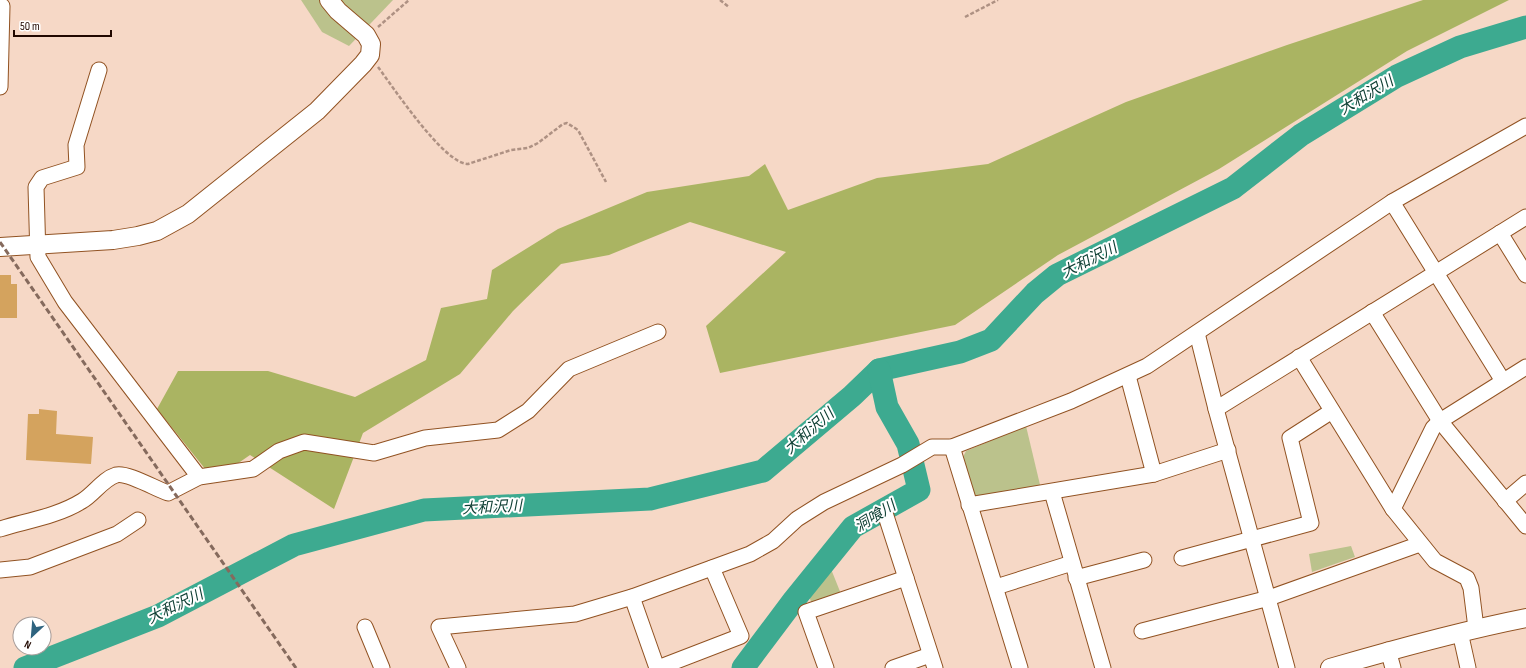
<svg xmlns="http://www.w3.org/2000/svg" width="1526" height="668" font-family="'Sofia Sans Condensed','Noto Sans JP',sans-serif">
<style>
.green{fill:#bbc28c}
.forest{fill:#aab462}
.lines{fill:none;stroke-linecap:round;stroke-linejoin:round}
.river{stroke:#3daa90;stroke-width:23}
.building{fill:#d4a35e}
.minor-casing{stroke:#915222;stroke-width:17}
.tertiary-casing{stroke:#915222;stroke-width:20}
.path{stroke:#ae9183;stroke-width:2.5;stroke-dasharray:4 2;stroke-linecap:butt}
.minor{stroke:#fff;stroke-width:15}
.tertiary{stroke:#fff;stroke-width:18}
.rail{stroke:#856a5d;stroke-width:3;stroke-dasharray:6 3;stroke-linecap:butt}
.labels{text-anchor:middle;stroke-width:4;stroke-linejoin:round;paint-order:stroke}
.water-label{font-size:15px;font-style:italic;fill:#104035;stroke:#fff}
</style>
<rect width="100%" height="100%" fill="#f6d8c6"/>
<g class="green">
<polygon points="301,0 393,0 349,46 322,32"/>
<polygon points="1026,426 1041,489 980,499 971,495 961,461 966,451"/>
<polygon points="1351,546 1355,557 1312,572 1309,554"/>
<polygon points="829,564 841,594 812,604 806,589"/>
</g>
<polygon class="forest" points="1423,0 1509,0 1407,51 1219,169 1058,255 955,325 720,373 706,326 786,252 690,222 609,255 561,264 513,311 460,374 363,433 334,509 250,455 214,480 157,409 178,371 268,371 355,397 426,360 441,308 487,299 492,270 558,229 647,192 749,176 765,164 788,210 877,178 988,164 1126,102 1287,45"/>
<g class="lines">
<g class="river">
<polyline points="25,668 158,616 294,545 424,510 650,499 763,471 852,396 879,370 960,352 991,340 1035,293 1057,275 1233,188 1301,135 1397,76 1460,47 1526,27"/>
<polyline points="743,668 794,600 853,527 919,490 908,444 887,407 879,370"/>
</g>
</g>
<g class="building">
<polygon points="0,275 11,275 11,284 17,284 17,318 0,318"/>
<polygon points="39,409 57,411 56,434 93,437 91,464 26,460 28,414 39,414"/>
</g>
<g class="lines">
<defs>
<g id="minor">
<polyline points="99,70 76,145 77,167 42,178 36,187 38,257 65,302 199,477"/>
<polyline points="0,87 2,6"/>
<polyline points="1392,202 1503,381"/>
<polyline points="1500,233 1526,275"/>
<polyline points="1372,312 1440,421 1526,526"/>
<polyline points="1197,333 1216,409 1287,668"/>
<polyline points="1299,357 1393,509 1435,561 1467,578 1471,588 1476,628"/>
<polyline points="1128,376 1154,474"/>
<polyline points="1216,409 1526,217"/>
<polyline points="952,447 1020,668"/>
<polyline points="1052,492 1103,668"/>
<polyline points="1505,501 1526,483"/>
<polyline points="969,505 1154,474 1228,450"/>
<polyline points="1393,509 1433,428 1440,421 1526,367"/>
<polyline points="885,513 935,668"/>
<path d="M0,529C26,521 58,516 82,501C93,495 103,479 116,475C127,472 156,489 168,493L199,477L253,469L279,451L304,442L374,453L425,438L498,430L528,411L569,369L658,332"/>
<polyline points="1182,558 1311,523 1290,438 1332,411"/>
<polyline points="0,570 30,567 117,534 138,520"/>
<polyline points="1076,578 1144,560"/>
<polyline points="996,587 1072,563"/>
<polyline points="632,597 657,668"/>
<polyline points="365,627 382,668"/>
<polyline points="1142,631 1269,598 1420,544"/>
<polyline points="1460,632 1468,668"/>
<polyline points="1388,650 1393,668"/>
<polyline points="458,668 439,627 575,614 632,597 750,554 773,541 797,519 824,502 902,465 932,447 952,447 1071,401 1147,366 1392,202 1526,126"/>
<polyline points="658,668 741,636 712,568"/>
<polyline points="826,668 806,612 906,578"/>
<polyline points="893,668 930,655"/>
</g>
<g id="tertiary">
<polyline points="0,247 113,240 138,236 157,231 188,214 317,111 363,64 370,55 371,44 366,35 338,11 329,0"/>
<path d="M1330,668C1395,649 1460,631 1526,618"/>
</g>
</defs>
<use href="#minor" class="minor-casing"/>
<use href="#tertiary" class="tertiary-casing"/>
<g class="path">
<polyline points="720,0 729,7"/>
<polyline points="965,17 998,0"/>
<polyline points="378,27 409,0"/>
<path d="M378,67C393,87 444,164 468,164L511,150L528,148L538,143L563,124L567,123L578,130L606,182"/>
</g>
<use href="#minor" class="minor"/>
<use href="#tertiary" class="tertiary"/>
<polyline class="rail" points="0,242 296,668"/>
</g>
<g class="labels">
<g class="water-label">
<text transform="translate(1366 95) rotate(-31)" y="5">大和沢川</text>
<text transform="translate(1089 260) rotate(-27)" y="5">大和沢川</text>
<text transform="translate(809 431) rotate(-41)" y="5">大和沢川</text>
<text transform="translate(492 507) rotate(-3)" y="5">大和沢川</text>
<text transform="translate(875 516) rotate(-32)" y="5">洞喰川</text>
<text transform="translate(175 606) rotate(-26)" y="5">大和沢川</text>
</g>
</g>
<g transform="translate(32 636) rotate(206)"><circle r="19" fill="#ffffff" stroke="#a69c99"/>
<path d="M0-3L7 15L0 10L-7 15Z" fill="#2e637f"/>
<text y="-6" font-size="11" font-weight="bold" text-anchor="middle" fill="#210800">N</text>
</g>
<path d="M14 30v6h97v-6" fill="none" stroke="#210800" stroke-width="2"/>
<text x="20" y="30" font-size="12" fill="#210800" stroke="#ffffff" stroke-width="3" paint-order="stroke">50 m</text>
</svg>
